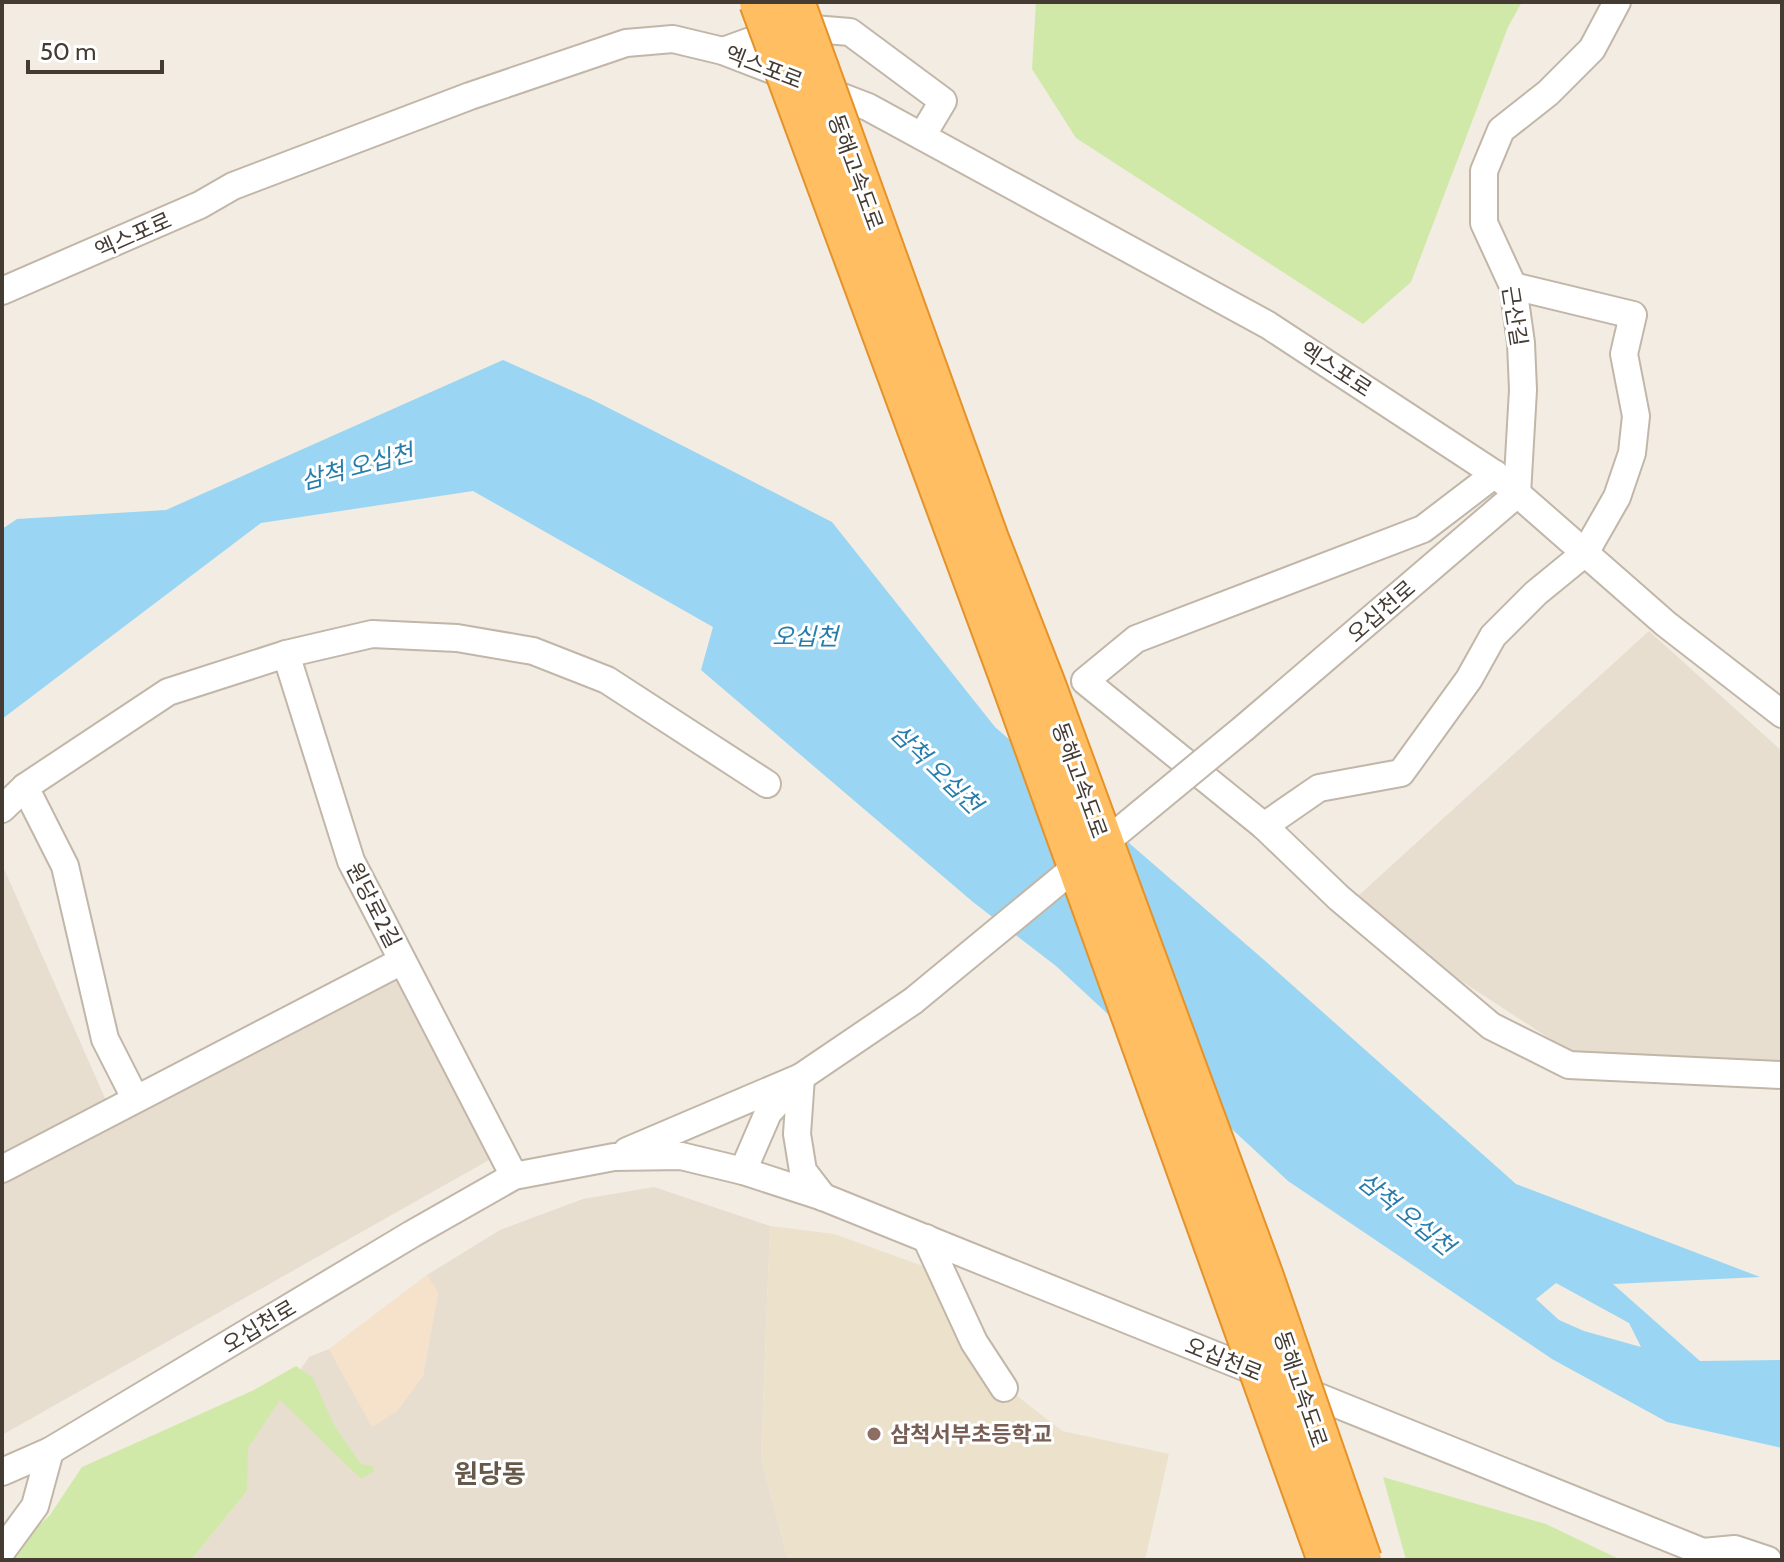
<svg xmlns="http://www.w3.org/2000/svg" width="1784" height="1562" font-family="Cabin,'Noto Sans KR',sans-serif">
<style>
.residential{fill:#e7ded0}
.commercial{fill:#f6e1cb}
.education{fill:#ece1cb}
.green{fill:#d1e9a8}
.water{fill:#9ad6f3;fill-rule:evenodd}
.lines{fill:none;stroke-linecap:round;stroke-linejoin:round}
.minor-casing{stroke:#c1b6a8;stroke-width:30}
.minor{stroke:#fff;stroke-width:26}
.minor-bridge-casing{stroke:#c1b6a8;stroke-width:30;stroke-linecap:butt}
.highway-bridge-casing{stroke:#e5922a;stroke-width:44;stroke-linecap:butt}
.minor-bridge{stroke:#fff;stroke-width:26}
.highway-bridge{stroke:#ffbe61;stroke-width:40}
.education-dot{fill:#8d6e63;stroke:#fff;stroke-width:3}
.labels{text-anchor:middle;stroke-width:6;stroke-linejoin:round;paint-order:stroke}
.street-label{font-size:22px;fill:#443c33;stroke:#fff}
.education-label{font-size:22px;font-weight:bold;fill:#785e54;stroke:#fff;text-anchor:start}
.water-label{font-size:24px;font-style:italic;fill:#267dac;stroke:#fff}
.quarter-label{font-size:26px;font-weight:bold;fill:#675949;stroke:#fff}
</style>
<rect width="100%" height="100%" fill="#f2ece2"/>
<g class="residential">
<polygon points="1649,631 1782,751 1782,1067 1589,1058 1561,1046 1446,971 1358,896"/>
<polygon points="2,864 107,1103 2,1157"/>
<polygon points="392,980 401,982 489,1160 2,1435 2,1178"/>
<polygon points="654,1187 770,1226 761,1458 788,1560 191,1560 247,1491 247,1448 309,1357 329,1349 372,1426 397,1411 423,1375 438,1293 427,1275 500,1230 583,1199"/>
</g>
<polygon class="commercial" points="427,1275 438,1293 423,1376 397,1411 372,1427 329,1349"/>
<polygon class="education" points="770,1226 834,1234 923,1266 936,1276 971,1360 1062,1431 1169,1454 1145,1560 788,1560 761,1458"/>
<g class="green">
<polygon points="1036,2 1522,2 1508,27 1411,282 1363,324 1076,138 1032,69"/>
<polygon points="296,1366 313,1378 334,1425 361,1464 373,1466 373,1472 361,1479 280,1400 248,1448 247,1491 191,1560 3,1560 50,1515 82,1467 254,1390"/>
<polygon points="1383,1477 1546,1524 1621,1560 1406,1560"/>
</g>
<path class="water" d="M503,360L593,400L832,522L995,727L1263,959L1516,1184L1760,1277L1613,1284L1700,1361L1782,1360V1448L1667,1422L1552,1359L1288,1181L1056,966L973,902L701,670L713,627L473,491L261,523L2,719V529L17,519L166,510ZM1556,1283L1629,1323L1641,1347L1584,1331L1559,1320L1536,1299Z"/>
<g class="lines">
<defs>
<g id="minor">
<polyline points="723,51 789,27 850,32 943,101 922,136"/>
<polyline points="2,291 200,205 233,186 470,96 626,43 673,39 723,51 868,107 1268,325 1495,474 1666,624 1782,714"/>
<polyline points="1495,474 1423,529 1136,639 1085,681 1264,826 1339,898 1491,1026 1569,1065 1782,1075"/>
<polyline points="1517,494 1523,390 1521,343 1513,286 1484,223 1484,171 1501,130 1548,93 1592,49 1617,2"/>
<polyline points="286,654 351,861 514,1176"/>
<polyline points="1244,728 1517,494"/>
<polyline points="25,787 65,866 105,1039 135,1098"/>
<polyline points="2,809 25,787 168,692 286,654 372,634 457,638 533,651 607,680 767,784"/>
<polyline points="1264,826 1319,788 1401,773 1469,679 1493,636 1536,593 1585,553 1617,497 1632,453 1636,416 1624,354 1633,315 1513,286"/>
<polyline points="627,1151 801,1077 797,1134 803,1171 823,1197"/>
<polyline points="2,1169 402,961"/>
<polyline points="743,1171 768,1113 801,1077 913,1001"/>
<polyline points="926,1238 974,1342 1004,1388"/>
<polyline points="2,1472 50,1451 412,1234 514,1176 614,1157 681,1156 743,1171 823,1197 1703,1552 1714,1560"/>
<polyline points="2,1551 35,1506 50,1451"/>
<polyline points="1703,1552 1735,1549 1768,1560"/>
</g>
</defs>
<use href="#minor" class="minor-casing"/>
<use href="#minor" class="minor"/>
<defs>
<polyline id="minor-bridge" points="913,1001 1244,728"/>
<g id="highway-bridge">
<polyline points="760,2 1011,680 1328,1560"/>
<polyline points="794,2 988,539 1045,685 1263,1277 1361,1560"/>
</g>
</defs>
<use href="#minor-bridge" class="minor-bridge-casing"/>
<use href="#highway-bridge" class="highway-bridge-casing"/>
<use href="#minor-bridge" class="minor-bridge"/>
<use href="#highway-bridge" class="highway-bridge"/>
</g>
<circle class="education-dot" cx="874" cy="1434" r="8"/>
<g class="labels">
<g class="street-label">
<text transform="translate(764 67) rotate(21)" y="8">엑스포로</text>
<text transform="translate(856 172) rotate(70)" y="8">동해고속도로</text>
<text transform="translate(133 235) rotate(-24)" y="8">엑스포로</text>
<text transform="translate(1515 316) rotate(81)" y="8">근산길</text>
<text transform="translate(1336 369) rotate(33)" y="8">엑스포로</text>
<text transform="translate(1381 611) rotate(-41)" y="8">오십천로</text>
<text transform="translate(1080 780) rotate(70)" y="8">동해고속도로</text>
<text transform="translate(374 905) rotate(63)" y="8">원당로2길</text>
<text transform="translate(259 1326) rotate(-31)" y="8">오십천로</text>
<text transform="translate(1224 1359) rotate(22)" y="8">오십천로</text>
<text transform="translate(1301 1389) rotate(71)" y="8">동해고속도로</text>
</g>
<g class="education-label">
<text x="890" y="1442">삼척서부초등학교</text>
</g>
<g class="water-label">
<text transform="translate(357 467) rotate(-15)" y="8">삼척 오십천</text>
<text x="805" y="645">오십천</text>
<text transform="translate(936 769) rotate(44)" y="8">삼척 오십천</text>
<text transform="translate(1406 1214) rotate(39)" y="8">삼척 오십천</text>
</g>
<g class="quarter-label">
<text x="490" y="1483">원당동</text>
</g>
</g>
<rect width="1784" height="1562" fill="none" stroke="#443c33" stroke-width="8"/>
<path d="M28 60v12h134v-12" fill="none" stroke="#443c33" stroke-width="4"/>
<text x="40" y="60" font-size="24" fill="#443c33" stroke="#ffffff" stroke-width="6" paint-order="stroke">50 m</text>
</svg>
